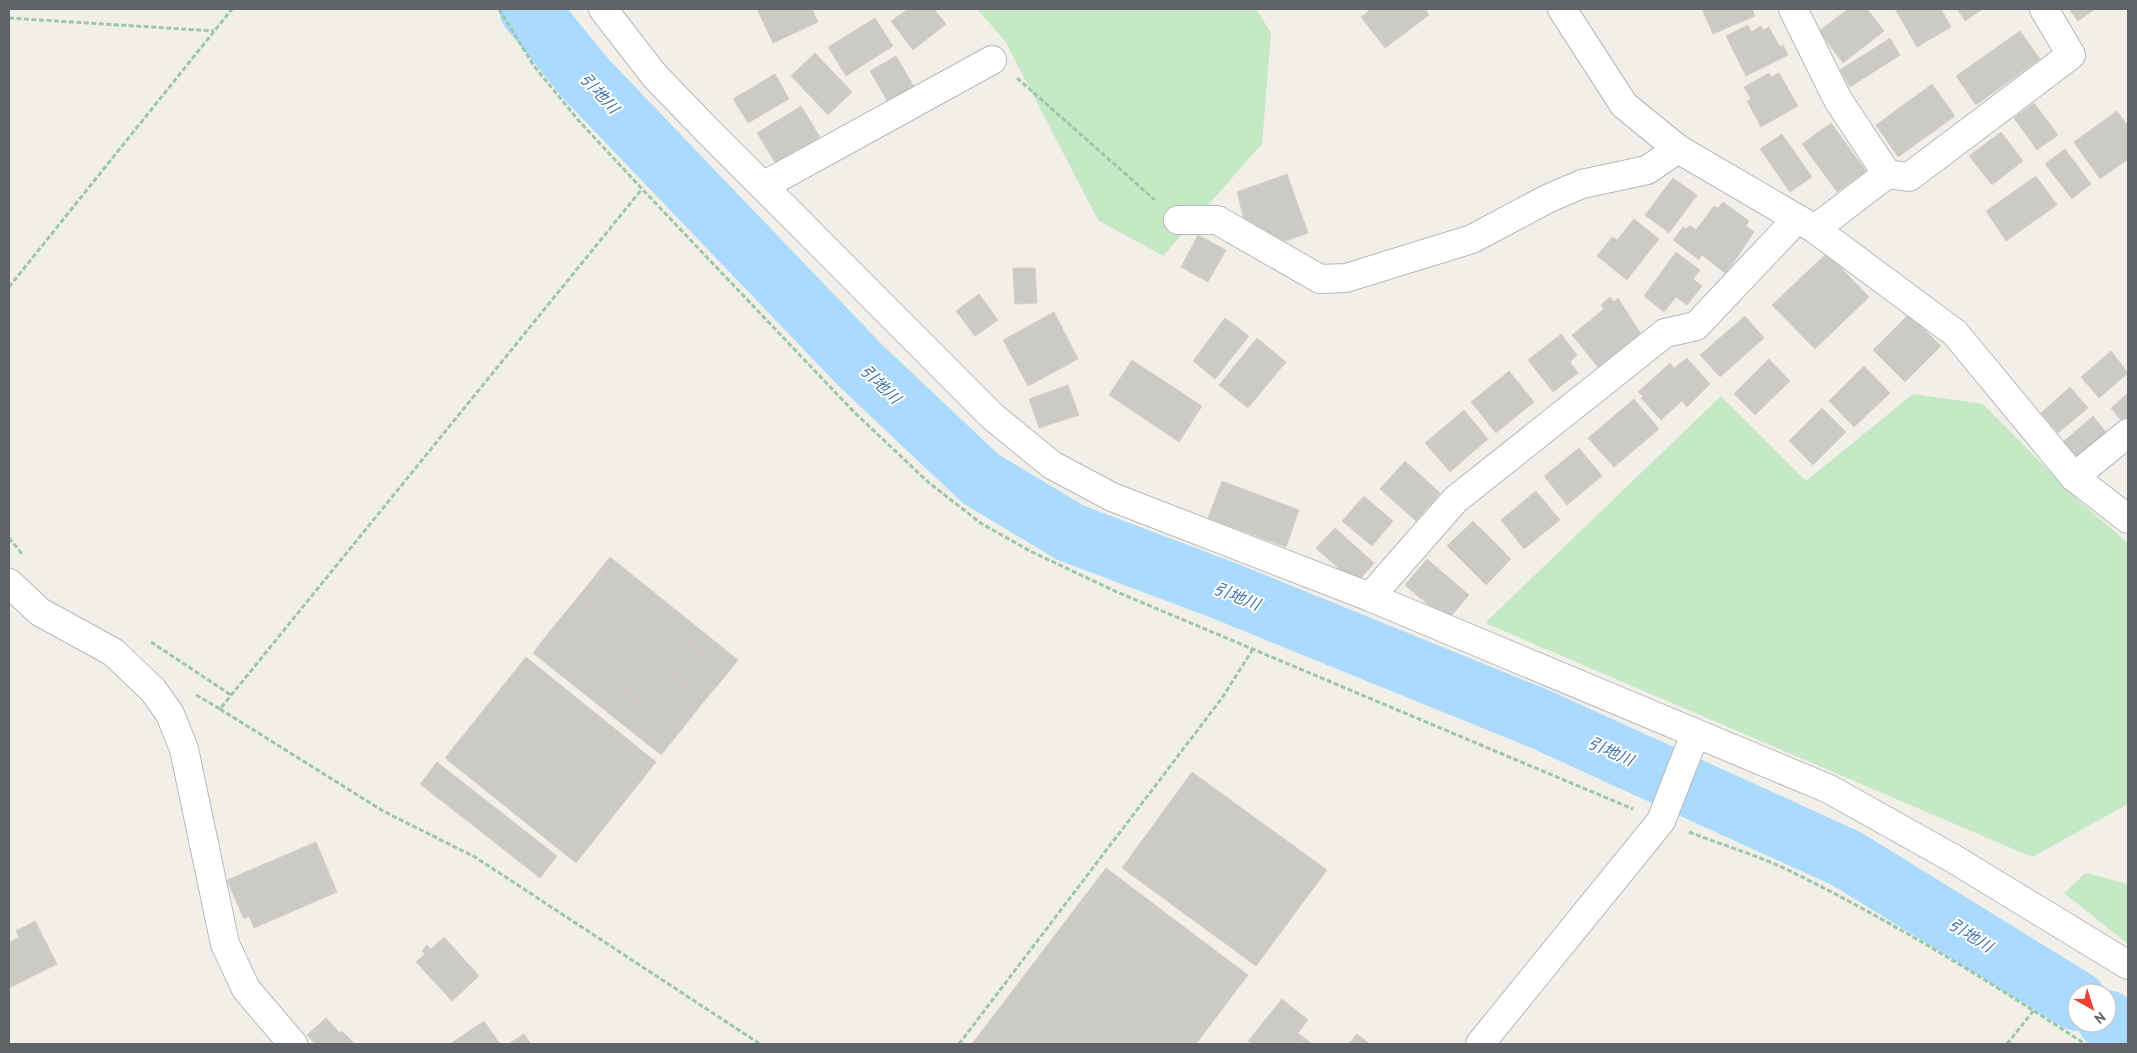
<svg xmlns="http://www.w3.org/2000/svg" width="2137" height="1053" font-family="'PT Sans','Noto Sans JP',sans-serif">
<style>
.green{fill:#c5e8c5}
.lines{fill:none;stroke-linecap:round;stroke-linejoin:round}
.river{stroke:#aadaff;stroke-width:60}
.building{fill:#cccac5;stroke:#d6d1c6}
.minor-casing{stroke:#b5b8bc;stroke-width:30}
.path{stroke:#9cc7a9;stroke-width:3;stroke-dasharray:5 2.5;stroke-linecap:butt}
.minor{stroke:#fff;stroke-width:28}
.labels{text-anchor:middle;stroke-width:4;stroke-linejoin:round;paint-order:stroke}
.water-label{font-size:16px;font-style:italic;fill:#4174aa;stroke:#fff}
</style>
<rect width="100%" height="100%" fill="#f1efe8"/>
<g class="green">
<polygon points="977,9 1256,9 1271,33 1262,144 1163,256 1098,220 1005,41"/>
<polygon points="1913,394 1983,404 2078,500 2128,543 2128,804 2032,857 1485,623 1721,396 1806,481"/>
<polygon points="2086,873 2128,884 2128,944 2064,893"/>
</g>
<g class="lines">
<g class="river">
<polyline points="529,9 587,80 861,366 981,479 1071,533 1225,591 1540,719 1847,859 2077,1001"/>
<polyline points="2107,1020 2128,1033"/>
</g>
</g>
<g class="building">
<polygon points="757,9 812,9 818,22 773,43"/>
<polygon points="908,9 934,9 946,24 913,50 891,21"/>
<polygon points="1371,9 1425,9 1429,15 1385,48 1361,17"/>
<polygon points="1702,9 1752,9 1755,16 1713,34"/>
<polygon points="1848,9 1867,9 1884,31 1843,63 1819,31"/>
<polygon points="1895,9 1941,9 1951,27 1917,47"/>
<polygon points="1957,9 1983,9 1965,21"/>
<polygon points="2069,9 2095,9 2078,21"/>
<polygon points="875,18 893,46 846,76 828,47"/>
<polygon points="1748,25 1751,32 1761,26 1763,30 1769,27 1780,47 1783,45 1788,55 1746,76 1726,36"/>
<polygon points="2020,31 2040,59 1976,105 1956,76"/>
<polygon points="1890,38 1900,55 1850,87 1840,70"/>
<polygon points="815,53 852,92 828,115 791,76"/>
<polygon points="896,56 916,90 889,104 870,71"/>
<polygon points="1769,73 1771,77 1779,73 1798,106 1761,127 1747,101 1751,99 1744,87"/>
<polygon points="775,74 789,99 748,123 733,99"/>
<polygon points="1932,84 1955,116 1898,157 1876,125"/>
<polygon points="2034,103 2058,135 2037,150 2014,118"/>
<polygon points="801,106 820,137 776,164 757,133"/>
<polygon points="2117,111 2128,126 2128,159 2100,179 2074,142"/>
<polygon points="1831,123 1866,171 1837,192 1802,144"/>
<polygon points="2001,132 2023,161 1992,185 1969,156"/>
<polygon points="1782,134 1812,177 1790,192 1760,149"/>
<polygon points="2065,149 2091,184 2072,199 2045,164"/>
<polygon points="1287,174 1308,233 1286,241 1244,220 1237,192"/>
<polygon points="2036,176 2057,205 2006,241 1986,211"/>
<polygon points="1673,178 1697,195 1669,233 1645,215"/>
<polygon points="1723,202 1749,221 1746,226 1754,232 1726,274 1702,255 1699,260 1673,240 1683,227 1686,229 1690,225 1696,230 1714,206 1718,208"/>
<polygon points="1634,219 1659,239 1627,280 1597,256 1612,237 1617,240"/>
<polygon points="1198,235 1226,250 1208,282 1181,267"/>
<polygon points="1676,252 1700,270 1693,279 1702,286 1687,305 1676,297 1664,312 1644,296"/>
<polygon points="1827,253 1869,297 1815,349 1772,305"/>
<polygon points="1013,268 1035,268 1037,303 1015,304"/>
<polygon points="979,294 998,320 975,336 956,311"/>
<polygon points="1610,297 1614,302 1618,298 1641,334 1598,367 1572,335 1604,309 1601,305"/>
<polygon points="1054,312 1078,359 1028,386 1003,340"/>
<polygon points="1909,314 1941,346 1905,382 1873,350"/>
<polygon points="1745,316 1764,338 1720,377 1700,355"/>
<polygon points="1225,318 1249,336 1215,379 1193,361"/>
<polygon points="1561,334 1577,355 1570,362 1578,373 1553,392 1528,360"/>
<polygon points="1257,338 1286,362 1248,408 1219,385"/>
<polygon points="2111,351 2128,373 2099,398 2081,377"/>
<polygon points="1687,358 1710,384 1687,407 1682,401 1661,420 1641,398 1643,396 1638,392 1670,363 1674,368"/>
<polygon points="1769,359 1790,381 1755,415 1734,394"/>
<polygon points="1132,360 1202,406 1179,442 1109,395"/>
<polygon points="1864,366 1890,393 1854,427 1829,401"/>
<polygon points="1509,371 1534,402 1496,433 1471,402"/>
<polygon points="1068,385 1079,415 1039,428 1029,399"/>
<polygon points="2070,387 2088,408 2058,433 2041,413"/>
<polygon points="2128,393 2128,429 2111,408"/>
<polygon points="1634,399 1659,429 1614,467 1588,438"/>
<polygon points="1822,408 1846,432 1813,465 1789,441"/>
<polygon points="1464,410 1488,439 1450,472 1425,443"/>
<polygon points="2093,416 2110,437 2081,462 2063,442"/>
<polygon points="1579,448 1602,476 1567,505 1544,476"/>
<polygon points="1405,461 1440,493 1416,521 1380,489"/>
<polygon points="1222,481 1299,510 1286,547 1208,518"/>
<polygon points="1536,491 1560,520 1524,549 1501,520"/>
<polygon points="1364,496 1393,521 1372,546 1342,521"/>
<polygon points="1473,521 1511,559 1486,585 1447,546"/>
<polygon points="1335,528 1374,563 1356,584 1316,548"/>
<polygon points="610,557 738,660 727,674 599,571"/>
<polygon points="1427,559 1469,595 1447,621 1405,585"/>
<polygon points="599,571 727,674 705,700 578,597"/>
<polygon points="578,597 705,700 678,734 550,631"/>
<polygon points="550,631 678,734 661,755 533,653"/>
<polygon points="526,657 656,762 576,863 445,758"/>
<polygon points="437,762 557,856 540,878 420,784"/>
<polygon points="1192,772 1327,870 1256,966 1122,868"/>
<polygon points="316,842 337,892 254,928 249,916 244,919 227,880"/>
<polygon points="1106,868 1248,975 1196,1044 972,1044"/>
<polygon points="35,921 57,964 9,988 9,943 19,937 16,931"/>
<polygon points="444,937 479,976 452,1001 416,962 425,954 422,951 427,945 431,949"/>
<polygon points="1282,999 1308,1020 1298,1033 1311,1043 1252,1044 1248,1041"/>
<polygon points="326,1018 340,1033 342,1031 355,1044 315,1044 307,1035"/>
<polygon points="484,1021 500,1044 450,1044"/>
<polygon points="524,1034 531,1044 508,1044"/>
<polygon points="1357,1034 1370,1044 1348,1044"/>
</g>
<g class="lines">
<defs>
<g id="minor">
<polyline points="603,9 654,75 705,128 992,416 1052,465 1112,497 1370,597 1829,789 1954,859 2128,965"/>
<polyline points="1562,9 1624,105 1678,149 1815,229 1955,333 2074,477 2128,519"/>
<polyline points="1793,9 1838,100 1887,174 1815,229"/>
<polyline points="1887,174 1909,177 2071,55 2044,9"/>
<polyline points="763,186 992,60"/>
<polyline points="1178,220 1217,220 1320,279 1346,278 1472,239 1547,199 1582,184 1647,170 1678,149"/>
<polyline points="2074,477 2128,433"/>
<polyline points="9,583 40,612 113,652 153,690 170,714 184,749 225,944 246,989 293,1044"/>
<polyline points="1370,597 1455,500 1665,333 1696,326 1797,219"/>
<polyline points="1480,1044 1661,821 1695,734"/>
</g>
</defs>
<use href="#minor" class="minor-casing"/>
<g class="path">
<polyline points="499,9 534,66 579,121 642,189 854,412 928,482 982,524 1032,552 1117,592 1633,809"/>
<polyline points="9,18 214,31"/>
<polyline points="1017,78 1155,200"/>
<polyline points="9,287 232,9"/>
<polyline points="9,538 23,555"/>
<polyline points="151,642 231,695"/>
<polyline points="196,695 220,709 642,189"/>
<polyline points="220,709 383,811 475,857 760,1044"/>
<path d="M1689,832C1722,845 1757,855 1788,870C1892,921 1989,981 2085,1044"/>
<polyline points="959,1044 1222,698 1253,649"/>
<polyline points="2007,1044 2034,1010"/>
</g>
<use href="#minor" class="minor"/>
</g>
<g class="labels">
<g class="water-label">
<text transform="translate(600 93) rotate(47)" y="6">引地川</text>
<text transform="translate(881 384) rotate(44)" y="6">引地川</text>
<text transform="translate(1237 596) rotate(22)" y="6">引地川</text>
<text transform="translate(1611 751) rotate(24)" y="6">引地川</text>
<text transform="translate(1971 935) rotate(32)" y="6">引地川</text>
</g>
</g>
<rect width="2137" height="1053" fill="none" stroke="#5f6368" stroke-width="20"/>
<g transform="translate(2092 1008) rotate(141)"><circle r="24" fill="#ffffff" stroke="#bfc1c3"/>
<path d="M0-4L9 19L0 12L-9 19Z" fill="#ea4335"/>
<text y="-8" font-size="14" font-weight="bold" text-anchor="middle" fill="#5f6368">N</text>
</g>
</svg>
